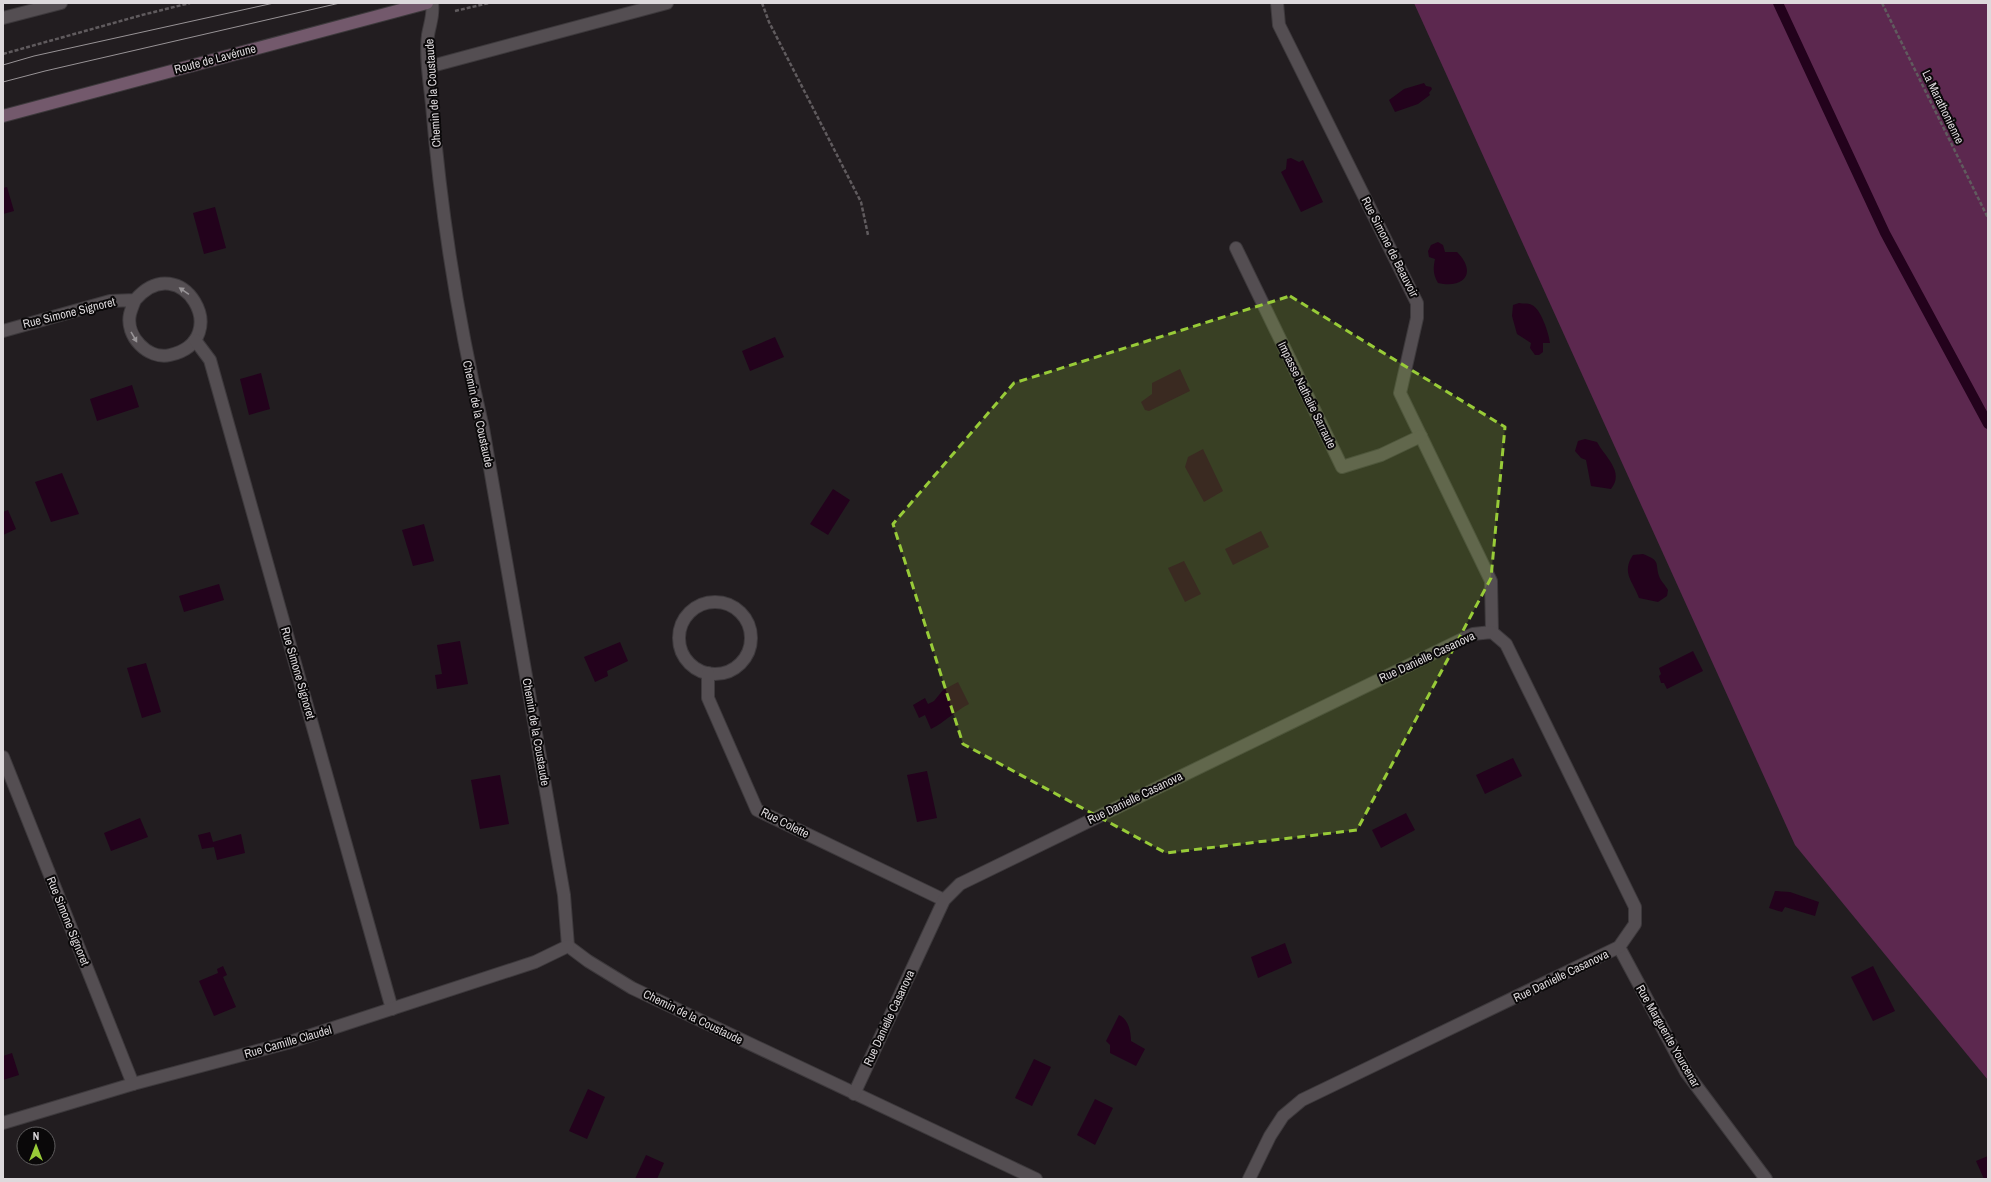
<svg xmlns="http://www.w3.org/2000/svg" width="1991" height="1182" font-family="'Archivo Narrow',sans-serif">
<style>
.green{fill:#5c284f}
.water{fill:#23021c}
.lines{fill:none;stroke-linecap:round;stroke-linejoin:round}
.stream{stroke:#23021c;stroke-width:10}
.service-casing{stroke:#3d393c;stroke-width:14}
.minor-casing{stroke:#3d393c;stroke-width:14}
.secondary-casing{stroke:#3d393c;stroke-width:14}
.path{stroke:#605b5e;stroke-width:2.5;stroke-dasharray:4 2;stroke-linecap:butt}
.service{stroke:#544e52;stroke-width:12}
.minor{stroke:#544e52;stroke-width:12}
.secondary{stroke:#73596c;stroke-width:12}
.tram{stroke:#989396;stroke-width:1}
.oneway{fill:#989497}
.marked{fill:#98cb38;fill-opacity:0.2;stroke:#98cb38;stroke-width:3;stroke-dasharray:8 5;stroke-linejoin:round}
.labels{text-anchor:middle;stroke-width:4;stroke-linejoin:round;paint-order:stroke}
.street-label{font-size:12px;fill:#ddd9dc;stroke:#0a0809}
</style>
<rect width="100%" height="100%" fill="#221d20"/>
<polygon class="green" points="1414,3 1988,3 1988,1080 1795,845"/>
<g class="water">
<polygon points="1424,83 1426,86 1431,87 1432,89 1429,93 1430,95 1418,104 1395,112 1389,100 1404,89"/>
<polygon points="1291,158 1299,162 1303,160 1323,202 1301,212 1281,172 1286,169 1287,159"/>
<polygon points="7,187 14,211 3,214 3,188"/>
<polygon points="215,207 226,248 204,254 193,213"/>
<path d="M1438,242L1443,245L1445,252H1457C1477,272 1465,289 1438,283C1433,274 1433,269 1435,259L1429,257L1428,251L1431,245Z"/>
<path d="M1519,303C1523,304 1529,303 1532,305C1541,309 1549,334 1550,343H1543V352L1539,355H1535L1530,348L1531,343L1517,334L1512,316L1513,305Z"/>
<polygon points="775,337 784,357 750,371 742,351"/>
<polygon points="1180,369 1190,391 1149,411 1145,410 1141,402 1152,394 1152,383"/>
<polygon points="261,373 270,409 249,415 240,379"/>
<polygon points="132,385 139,407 97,421 90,399"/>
<path d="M1585,439L1597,442C1605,457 1625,472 1611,489L1591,486L1586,460L1581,458L1575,451L1578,441Z"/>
<polygon points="1203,449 1223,491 1204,502 1185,467 1188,457"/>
<polygon points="62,473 79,514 51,522 35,482"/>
<polygon points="833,489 850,500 828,535 810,524"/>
<polygon points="8,510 16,529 3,535 3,512"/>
<polygon points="424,524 434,561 413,566 402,530"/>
<polygon points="1261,531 1269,547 1233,565 1225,549"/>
<path d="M1643,554C1661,561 1655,563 1659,576C1660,580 1666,586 1668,590L1667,596L1658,602L1639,598C1633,581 1621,573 1633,555Z"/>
<polygon points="1184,561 1201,594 1185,602 1168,568"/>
<polygon points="219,584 224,600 184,612 179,596"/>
<polygon points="460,641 468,684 437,689 435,675 442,674 437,645"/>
<polygon points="620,642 628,661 607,671 608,676 595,682 584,657"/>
<polygon points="1693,651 1703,671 1667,689 1664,683 1661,683 1659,676 1661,674 1659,668"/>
<polygon points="146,663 161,712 142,718 127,668"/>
<path d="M958,682L969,704C955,711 945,722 931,729L925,715L919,718L913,705L925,698L928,704L934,701L943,690Z"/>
<polygon points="1513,758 1522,776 1485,794 1476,775"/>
<polygon points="927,771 937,818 917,822 907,775"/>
<polygon points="500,775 509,824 480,829 471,780"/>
<polygon points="1406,813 1415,830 1381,848 1372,830"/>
<polygon points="140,818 148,837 111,851 104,833"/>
<polygon points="210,832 213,842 241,834 245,853 217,860 214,847 202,849 198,835"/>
<polygon points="1775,891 1790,892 1819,902 1815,916 1785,907 1782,912 1769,908"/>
<polygon points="1285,943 1292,963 1258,978 1251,957"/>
<polygon points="223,966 227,975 223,977 236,1007 214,1016 199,981 218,973 217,969"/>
<polygon points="1873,966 1895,1011 1873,1021 1851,977"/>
<path d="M1119,1015C1128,1019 1131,1031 1131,1041L1145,1049L1136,1066L1110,1053V1045L1106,1041Z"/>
<polygon points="12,1053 19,1075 3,1080 3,1056"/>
<polygon points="1034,1059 1051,1067 1032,1106 1015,1098"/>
<polygon points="588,1089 605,1097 587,1139 569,1131"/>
<polygon points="1095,1099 1113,1108 1095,1145 1077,1135"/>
<polygon points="646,1155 664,1163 657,1179 635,1179"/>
<polygon points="1988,1156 1988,1179 1984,1179 1976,1161"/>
</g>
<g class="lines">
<polyline class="stream" points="1778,3 1885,233 1988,424"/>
<defs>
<polyline id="service" points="428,67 667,3"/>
<g id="minor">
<path d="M432,3C434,15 430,23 428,35C425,56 430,84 432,105C441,214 458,321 483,428L564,895L568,946"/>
<polyline points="1277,3 1279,25 1417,303 1417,318 1400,393 1491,581 1492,632"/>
<polyline points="3,18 61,3"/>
<polyline points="1236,248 1342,467 1381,455 1421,436"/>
<path d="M3,331L110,301L135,300C181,246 236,340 170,355C148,360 125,336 130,314C131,310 133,305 135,300"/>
<polyline points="195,340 210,360 392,1009"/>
<circle cx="715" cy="638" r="36"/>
<polyline points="708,673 708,698 757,810 944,900"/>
<polyline points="3,757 133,1084"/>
<polyline points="568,946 588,961 632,988 1036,1179"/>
<polyline points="1619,947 1686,1072 1766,1179"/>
<polyline points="854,1094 944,900 960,884 1473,634 1492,632 1506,644 1635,907 1635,924 1619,947 1302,1100 1283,1116 1270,1136 1249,1179"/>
<polyline points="3,1123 133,1084 287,1043 535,962 568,946"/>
</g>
<polyline id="secondary" points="3,116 427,3"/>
</defs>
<use href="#service" class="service-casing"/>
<use href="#minor" class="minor-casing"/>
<use href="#secondary" class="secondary-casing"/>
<g class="path">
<polyline points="762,3 769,22 861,202 868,235"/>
<polyline points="1882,3 1988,218"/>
<polyline points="455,11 489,3"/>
<polyline points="3,54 142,15 190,3"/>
</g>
<use href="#service" class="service"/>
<use href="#minor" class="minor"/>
<use href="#secondary" class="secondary"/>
<g class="tram">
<polyline points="3,65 34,56 274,3"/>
<polyline points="3,82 45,71 340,3"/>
</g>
</g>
<defs><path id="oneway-solid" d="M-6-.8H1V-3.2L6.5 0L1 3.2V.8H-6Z"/></defs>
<g class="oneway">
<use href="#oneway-solid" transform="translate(184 291) rotate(-146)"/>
<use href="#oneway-solid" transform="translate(134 337) rotate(60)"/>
</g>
<path class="marked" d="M1290,296L1505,427L1491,578L1357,830L1166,853L963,744L893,524L1014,383Z"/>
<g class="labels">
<g class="street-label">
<text transform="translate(215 59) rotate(-15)" y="4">Route de Lavérune</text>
<text transform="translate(433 93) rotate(-94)" y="4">Chemin de la Coustaude</text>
<text transform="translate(1943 107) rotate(64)" y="4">La Marathonienne</text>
<text transform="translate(1390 247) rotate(63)" y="4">Rue Simone de Beauvoir</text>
<text transform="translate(69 313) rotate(-14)" y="4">Rue Simone Signoret</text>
<text transform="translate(1307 395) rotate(64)" y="4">Impasse Nathalie Sarraute</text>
<text transform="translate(478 414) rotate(78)" y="4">Chemin de la Coustaude</text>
<text transform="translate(1427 657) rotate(-25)" y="4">Rue Danielle Casanova</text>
<text transform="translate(298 673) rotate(74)" y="4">Rue Simone Signoret</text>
<text transform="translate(536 732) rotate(80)" y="4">Chemin de la Coustaude</text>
<text transform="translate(1135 798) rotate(-26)" y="4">Rue Danielle Casanova</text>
<text transform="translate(785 823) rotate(27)" y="4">Rue Colette</text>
<text transform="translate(68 921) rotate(68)" y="4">Rue Simone Signoret</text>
<text transform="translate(1561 976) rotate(-26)" y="4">Rue Danielle Casanova</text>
<text transform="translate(693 1017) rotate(26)" y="4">Chemin de la Coustaude</text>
<text transform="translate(889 1018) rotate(-65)" y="4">Rue Danielle Casanova</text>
<text transform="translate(1668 1036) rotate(60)" y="4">Rue Marguerite Yourcenar</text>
<text transform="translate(288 1042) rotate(-16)" y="4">Rue Camille Claudel</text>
</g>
</g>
<rect width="1991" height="1182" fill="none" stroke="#ddd9dc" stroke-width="8"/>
<g transform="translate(36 1146)"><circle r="19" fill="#0a0809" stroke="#5e5c5d"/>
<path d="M0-3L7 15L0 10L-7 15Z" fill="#98cb38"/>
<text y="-6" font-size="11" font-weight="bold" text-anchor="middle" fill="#ddd9dc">N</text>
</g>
</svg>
